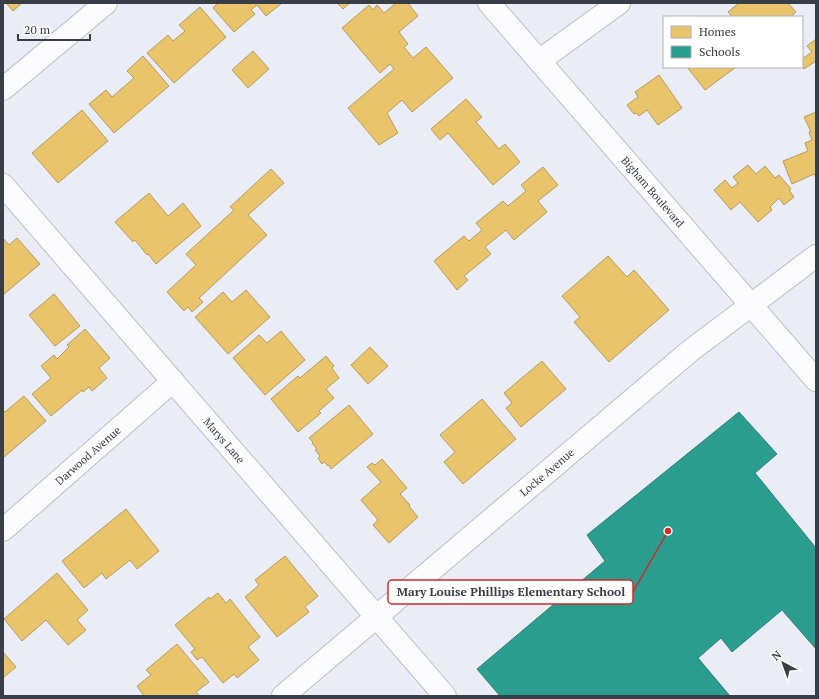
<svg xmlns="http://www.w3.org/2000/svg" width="819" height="699" font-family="'PT Serif',serif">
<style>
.homes{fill:#e9c46a;stroke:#b49c5f}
.schools{fill:#2a9d8f;stroke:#2e8079}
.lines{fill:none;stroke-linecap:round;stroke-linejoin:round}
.minor-casing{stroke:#bbbec6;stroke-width:24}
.minor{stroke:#fcfcfe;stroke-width:22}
.labels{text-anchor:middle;stroke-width:4;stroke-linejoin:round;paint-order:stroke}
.street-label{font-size:11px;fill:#383d46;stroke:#fff}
.leader{fill:none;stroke:#d62828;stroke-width:1.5}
.callout-dot{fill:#d62828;stroke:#fff;stroke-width:1.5}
.callout{fill:#fff;stroke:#d62828;stroke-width:1.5}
.callout-label{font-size:12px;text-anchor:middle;font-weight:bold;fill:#383d46}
</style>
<rect width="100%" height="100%" fill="#eaedf5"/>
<g class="homes">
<polygon points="6,3 22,3 13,11"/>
<polygon points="218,3 282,3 266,16 257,5 251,10 255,14 234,32 213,8"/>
<polygon points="337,3 350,3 343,9"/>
<polygon points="396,3 408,3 418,16 399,32 408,44 404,47 413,58 426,47 453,78 412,112 402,100 387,113 398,133 379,145 348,108 394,69 390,64 380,73 342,28 369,5 373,10 377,5 384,13"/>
<polygon points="739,3 788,3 796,12 790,17 732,17 728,12"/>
<polygon points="200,7 226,37 174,83 147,53 168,35 173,41 185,31 179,25"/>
<polygon points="816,39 816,61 804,69 802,66 802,59 812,52 807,46"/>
<polygon points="253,51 269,69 248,88 232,70"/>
<polygon points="143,56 169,86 114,133 89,104 106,90 112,97 134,78 127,71"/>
<polygon points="687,67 736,67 705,90"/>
<polygon points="659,75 682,108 658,125 647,110 639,116 636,113 634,114 627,105 638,97 635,92"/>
<polygon points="466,99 482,117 476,122 499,149 505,144 520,162 493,185 448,133 440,140 431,129"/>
<polygon points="82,110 108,141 58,183 32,153"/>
<polygon points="816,112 816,178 814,174 792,184 783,161 808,151 805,143 812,140 809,132 811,132 804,117"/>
<polygon points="748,165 756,174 765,166 775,178 779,175 791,189 789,190 794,197 784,205 779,198 770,207 772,210 758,222 740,202 731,210 714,190 725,180 732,188 738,183 733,177"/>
<polygon points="543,167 558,185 538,201 547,212 514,240 506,230 485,247 491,254 464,276 468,280 457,290 434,261 464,236 469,241 482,230 476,223 503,201 508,206 526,191 521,185"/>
<polygon points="271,169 284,183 248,215 267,235 199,298 203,302 192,312 188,307 184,311 167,292 196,265 186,254 234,210 230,207"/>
<polygon points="149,193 168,216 183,203 201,226 156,264 148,254 147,255 135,240 133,242 115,222"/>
<polygon points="3,238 9,245 17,238 40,264 3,295"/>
<polygon points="608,256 627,277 634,270 669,310 609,362 574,322 580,317 562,296"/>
<polygon points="246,290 270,317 228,354 195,317 223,292 232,302"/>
<polygon points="54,294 80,326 55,346 29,315"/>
<polygon points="85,329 110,358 99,368 107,378 92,391 89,387 83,392 82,390 51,416 32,394 51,378 41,366 54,355 57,359 69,347 67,345"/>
<polygon points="281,331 305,360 265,395 233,358 259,335 267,343"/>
<polygon points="370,347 388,366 368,384 351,365"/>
<polygon points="326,356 334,366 332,368 339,378 326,389 334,398 319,411 321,413 298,432 271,399 298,376 300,378"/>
<polygon points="542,361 566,389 521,427 506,408 512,403 504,393"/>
<polygon points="24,396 46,421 3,458 3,411 4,411 5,412"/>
<polygon points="482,399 516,439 463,484 444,462 455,452 440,435"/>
<polygon points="349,405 373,434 331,469 329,465 328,466 324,462 322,464 318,458 320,456 315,450 317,449 312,443 313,442 309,438"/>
<polygon points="382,459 407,488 400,494 410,505 409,506 418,517 389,543 373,525 378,520 361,500 381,482 367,467 372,463 375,465"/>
<polygon points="126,509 159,551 137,569 130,560 106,579 102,573 84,588 62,561"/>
<polygon points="285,556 318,596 305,607 309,612 277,637 245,597 259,585 255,580"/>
<polygon points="57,573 88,610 77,620 86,630 68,645 46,620 22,641 4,619"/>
<polygon points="218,593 226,603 230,599 260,637 248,647 259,660 237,678 234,674 223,683 202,657 197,660 191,652 195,649 175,625 209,597 210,599"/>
<polygon points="177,644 209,682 196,692 200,696 144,696 137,686 151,675 146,670"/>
<polygon points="3,652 16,667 3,678"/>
</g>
<polygon class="schools" points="739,412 777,454 755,473 816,548 816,649 782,610 732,652 721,638 698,658 730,696 500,696 477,669 605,561 587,535"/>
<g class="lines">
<defs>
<g id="minor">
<path id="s1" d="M489,3L816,380"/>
<polyline points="539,61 619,3"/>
<polyline points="3,89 106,3"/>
<path id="s2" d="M3,185L445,696"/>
<path id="s3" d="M3,530L173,381"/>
<path id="s4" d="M283,696L690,351L816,256"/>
</g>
</defs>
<use href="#minor" class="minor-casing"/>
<use href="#minor" class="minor"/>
</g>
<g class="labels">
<g class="street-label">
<text dy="4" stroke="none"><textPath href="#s1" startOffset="250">Bigham Boulevard</textPath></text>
<text dy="4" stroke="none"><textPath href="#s2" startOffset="338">Marys Lane</textPath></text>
<text dy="4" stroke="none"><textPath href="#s3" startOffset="113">Darwood Avenue</textPath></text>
<text dy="4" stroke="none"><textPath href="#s4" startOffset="346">Locke Avenue</textPath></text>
</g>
</g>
<path class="leader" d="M668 531L633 592"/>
<circle class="callout-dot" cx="668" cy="531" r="4"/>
<rect class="callout" x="388" y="580" width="245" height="24" rx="4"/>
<g class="callout-label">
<text x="511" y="596">Mary Louise Phillips Elementary School</text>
</g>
<rect width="819" height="699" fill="none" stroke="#383d46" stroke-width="8"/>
<rect x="663" y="16" width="140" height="52" fill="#ffffff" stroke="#afb1b5"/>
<rect x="671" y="26" width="20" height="12" fill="#e9c46a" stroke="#afb1b5"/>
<text x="699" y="36" font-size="12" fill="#383d46">Homes</text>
<rect x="671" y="46" width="20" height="12" fill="#2a9d8f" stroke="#afb1b5"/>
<text x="699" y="56" font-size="12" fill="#383d46">Schools</text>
<g transform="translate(783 663) rotate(319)" stroke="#ffffff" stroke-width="3" paint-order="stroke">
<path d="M0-3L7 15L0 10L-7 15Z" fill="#383d46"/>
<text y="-6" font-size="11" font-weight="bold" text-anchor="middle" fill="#383d46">N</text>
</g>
<path d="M18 34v6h72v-6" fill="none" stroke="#383d46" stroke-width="2"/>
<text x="24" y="34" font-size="12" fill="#383d46" stroke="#ffffff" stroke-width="3" paint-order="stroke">20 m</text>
</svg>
